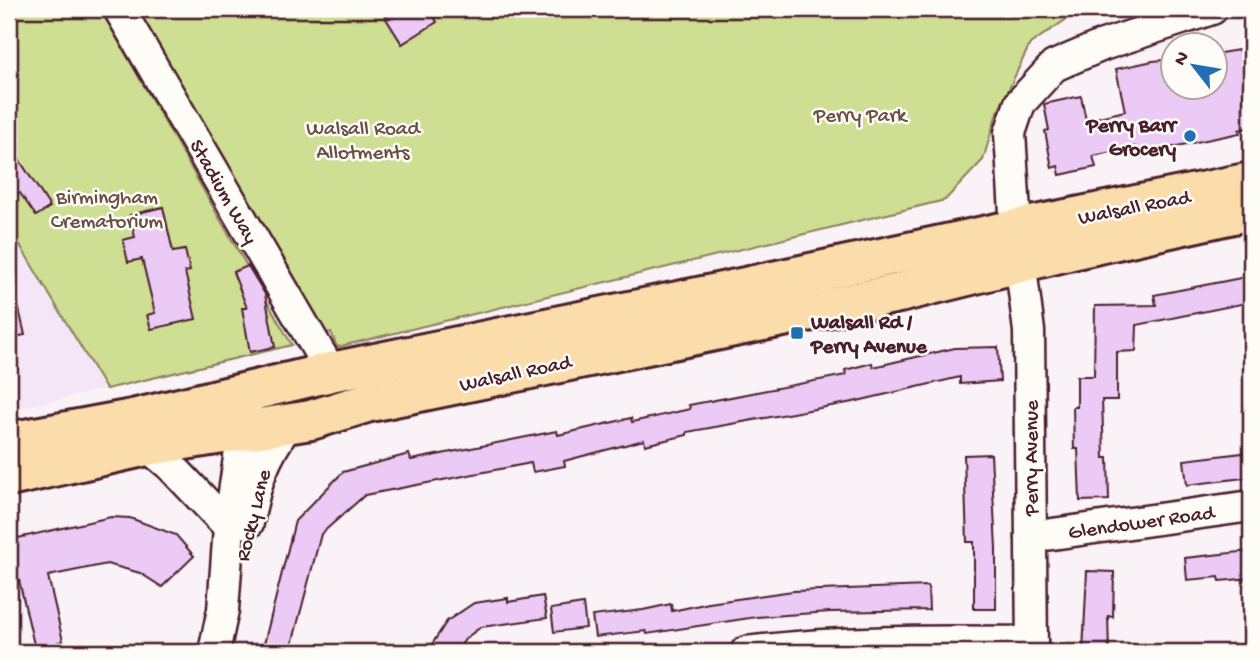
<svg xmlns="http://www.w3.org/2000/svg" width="1260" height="661" font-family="'Gochi Hand',sans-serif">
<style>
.built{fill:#f5e6f7}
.green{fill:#cede92;stroke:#8c7e5e;stroke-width:2}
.building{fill:#ebcaf6;stroke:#4a1f2b;stroke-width:2}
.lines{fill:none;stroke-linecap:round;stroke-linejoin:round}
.minor-casing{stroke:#4a1f2b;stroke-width:35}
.highway-casing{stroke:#4a1f2b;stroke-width:44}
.minor{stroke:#fdfcf7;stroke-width:30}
.highway{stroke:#fbddab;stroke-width:38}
.poi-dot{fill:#1f6fb2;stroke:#fdfcf7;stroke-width:2.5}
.labels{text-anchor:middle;stroke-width:5;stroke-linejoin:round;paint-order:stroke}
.park-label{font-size:21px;fill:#6b4f45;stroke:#fdfcf7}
.poi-label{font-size:21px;font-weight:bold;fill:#4a1f2b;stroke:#fdfcf7;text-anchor:end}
.street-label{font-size:21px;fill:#4a1f2b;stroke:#fdfcf7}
</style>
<rect width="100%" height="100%" fill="#f9f2f7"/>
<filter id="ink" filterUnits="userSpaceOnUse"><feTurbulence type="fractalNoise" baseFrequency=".0143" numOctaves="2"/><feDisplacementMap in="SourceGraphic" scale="14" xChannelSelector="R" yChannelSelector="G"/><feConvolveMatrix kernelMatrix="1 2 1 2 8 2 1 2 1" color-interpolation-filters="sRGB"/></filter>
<g filter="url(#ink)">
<polygon class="built" points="9,227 106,389 9,410"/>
<g class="green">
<polygon points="9,9 100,9 292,345 106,389 9,227"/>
<polygon points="133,9 1089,9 1076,13 1030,44 996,116 983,160 945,200 337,347 331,332 319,336 301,288"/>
</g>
<g class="building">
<polygon points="398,9 429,9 437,22 402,44 385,17"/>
<polygon points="1251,48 1251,127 1239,130 1240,133 1172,147 1172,150 1137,158 1135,147 1093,156 1096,167 1060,175 1058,166 1052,168 1045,131 1049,130 1044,104 1081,96 1086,120 1125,111 1116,69 1153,61 1172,59 1172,88 1214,88 1214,54"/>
<polygon points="9,144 50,207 36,216 20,193 9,200"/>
<polygon points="163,207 173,252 185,250 190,271 185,272 196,319 151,329 147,315 155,313 142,259 128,262 123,240 135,237 130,215"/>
<polygon points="248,266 265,294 275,347 250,352 242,308 247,308 233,272"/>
<polygon points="1251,276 1251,302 1137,325 1136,351 1117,352 1117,400 1102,400 1104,458 1108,458 1109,500 1080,501 1078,449 1074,449 1073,407 1077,407 1077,376 1094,376 1095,306 1156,305 1154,295"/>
<polygon points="15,292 25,335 9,338 9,293"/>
<polygon points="998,347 1000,381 960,384 960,377 853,402 687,432 687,435 645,445 644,440 564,461 565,466 533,472 531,463 365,495 321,534 290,652 262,652 295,521 343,472 409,454 411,460 557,431 558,435 631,418 632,422 690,409 689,405 846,375 845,370 872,363 873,367 955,348"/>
<polygon points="1251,452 1251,477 1187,485 1184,460"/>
<polygon points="991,454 996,548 996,609 974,609 974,542 967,542 964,455"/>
<polygon points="111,517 130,518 176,535 194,556 162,587 140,573 107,564 48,576 63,641 35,649 19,580 9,582 9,540"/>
<polygon points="1249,551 1251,578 1220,581 1219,577 1187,580 1185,558"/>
<polygon points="1087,571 1114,572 1113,617 1108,616 1109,652 1083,652"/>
<polygon points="928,586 929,610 830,612 756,617 647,634 646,631 595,637 592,616 643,610 671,604 672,611 709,603 793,591"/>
<polygon points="543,596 547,618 481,627 466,638 456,652 427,652 447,621 474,603 508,598 508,602"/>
<polygon points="583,604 586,628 554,632 551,609"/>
</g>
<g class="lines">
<defs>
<g id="minor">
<polyline points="119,9 331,372"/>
<polyline points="147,446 170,465 229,527"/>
<path d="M248,523C255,483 264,457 288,424"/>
<polyline points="1031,537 1251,506"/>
<polyline points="214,652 223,610 229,527 246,410"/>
<path d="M746,652C842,640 936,641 1032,642"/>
<polyline points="1032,652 1029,331 1016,229 1010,133 1020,103 1054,66 1103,45 1212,9"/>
</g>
<g id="highway">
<polyline points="9,442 133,419 331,372 717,293 1016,229 1251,182"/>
<polyline points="9,477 147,446 311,420 366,403 899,293 1076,249 1251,210"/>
</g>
</defs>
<use href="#minor" class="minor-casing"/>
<use href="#highway" class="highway-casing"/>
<use href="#minor" class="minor"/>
<use href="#highway" class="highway"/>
</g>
</g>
<g class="poi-dot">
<circle cx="1190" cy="136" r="7"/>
<rect x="790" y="326" width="14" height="14" rx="3.5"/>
</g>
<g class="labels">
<g class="park-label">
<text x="860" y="121">Perry Park</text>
<text x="363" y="134">Walsall Road<tspan x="363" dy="24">Allotments</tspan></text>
<text x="107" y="203">Birmingham<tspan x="107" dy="24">Crematorium</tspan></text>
</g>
<g class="poi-label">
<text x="1176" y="131">Perry Barr<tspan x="1176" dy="24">Grocery</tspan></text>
<text x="811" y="328" text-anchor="start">Walsall Rd /<tspan x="811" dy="24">Perry Avenue</tspan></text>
</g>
<g class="street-label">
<text transform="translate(225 191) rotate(60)" y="7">Stadium Way</text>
<text transform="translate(1134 206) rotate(-11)" y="7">Walsall Road</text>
<text transform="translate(515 372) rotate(-12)" y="7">Walsall Road</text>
<text transform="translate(1030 458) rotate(-90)" y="7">Perry Avenue</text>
<text transform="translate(252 515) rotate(-76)" y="7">Rocky Lane</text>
<text transform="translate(1141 521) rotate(-8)" y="7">Glendower Road</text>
</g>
</g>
<rect width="1260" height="661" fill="none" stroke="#fdfcf7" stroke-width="35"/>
<rect x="18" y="18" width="1225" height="626" fill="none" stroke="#4a1f2b" stroke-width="2.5" filter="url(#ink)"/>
<g transform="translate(1194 66) rotate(301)"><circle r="33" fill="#fdfcf7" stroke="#b5a4a5" stroke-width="2"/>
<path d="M0-5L12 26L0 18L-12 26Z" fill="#1f6fb2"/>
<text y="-10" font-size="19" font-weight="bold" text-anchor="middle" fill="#4a1f2b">N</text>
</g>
</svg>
